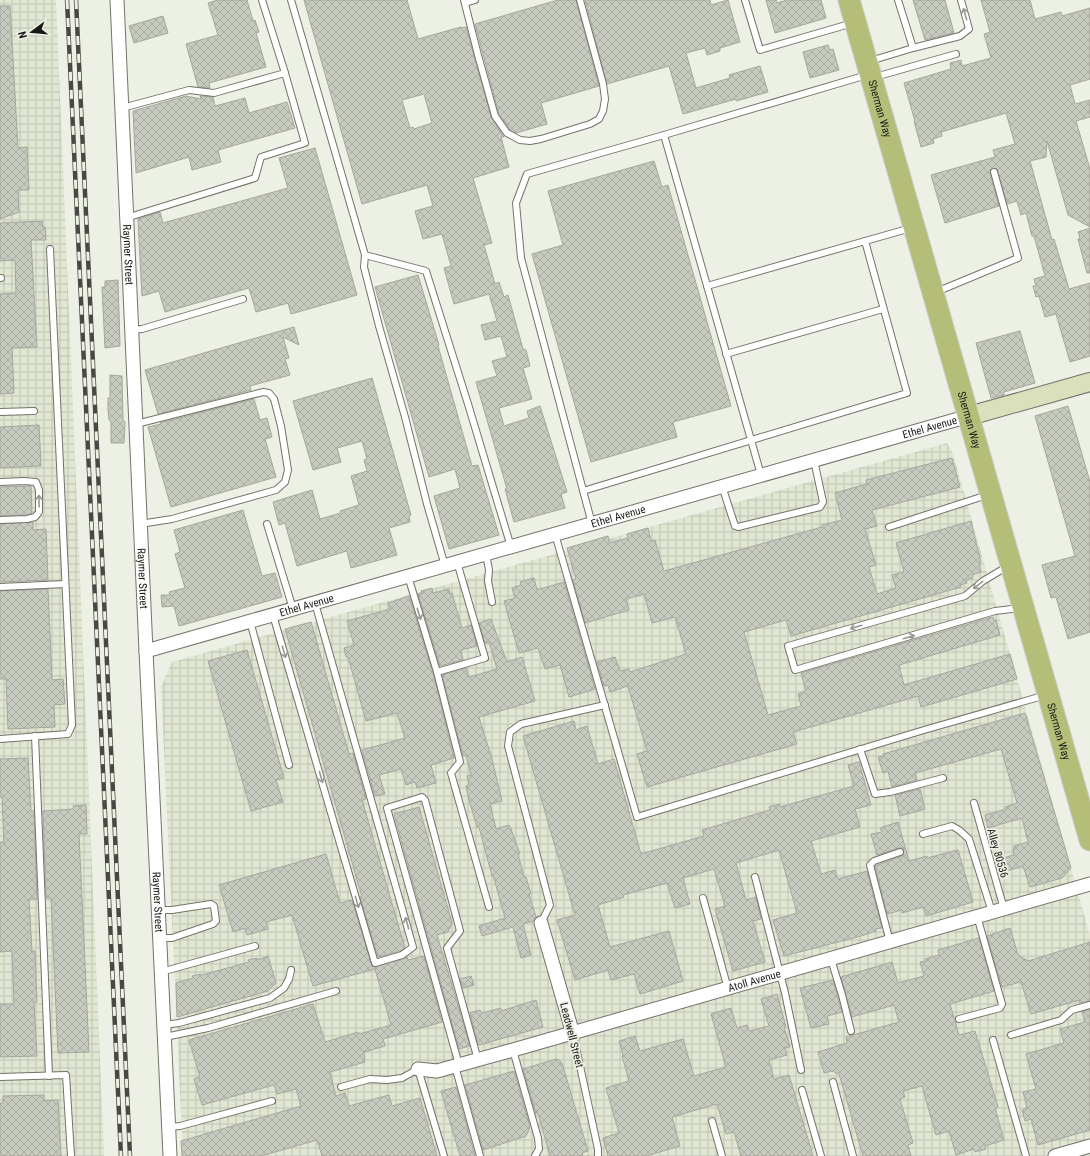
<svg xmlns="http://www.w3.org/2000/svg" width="1090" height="1156" font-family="'Roboto Condensed',sans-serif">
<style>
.industrial{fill:url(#industrial-grid)}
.building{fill:url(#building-cross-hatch);stroke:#a4a79b;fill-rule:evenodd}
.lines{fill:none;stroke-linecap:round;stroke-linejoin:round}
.lane-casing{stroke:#717469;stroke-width:8}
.street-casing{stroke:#717469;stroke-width:15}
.secondary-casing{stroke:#717469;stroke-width:20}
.primary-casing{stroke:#cccdcc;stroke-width:23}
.lane{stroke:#fff;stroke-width:6}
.street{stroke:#fff;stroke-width:13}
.secondary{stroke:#dadfbc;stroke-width:18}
.primary{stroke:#b5be79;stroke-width:21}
.rail-casing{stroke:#484944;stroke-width:4.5}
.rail{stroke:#edf0e4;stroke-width:3;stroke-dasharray:9;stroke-linecap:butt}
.oneway{stroke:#989896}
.labels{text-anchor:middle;stroke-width:3.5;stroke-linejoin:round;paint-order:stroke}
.street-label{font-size:11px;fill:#191a16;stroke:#edf0e4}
</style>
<defs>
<pattern id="industrial-grid" width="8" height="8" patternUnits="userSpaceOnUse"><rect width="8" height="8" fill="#e1e6d2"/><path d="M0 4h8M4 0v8" fill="none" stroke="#c0c5b4"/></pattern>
<pattern id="building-cross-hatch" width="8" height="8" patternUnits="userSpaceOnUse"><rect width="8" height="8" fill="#c7cabe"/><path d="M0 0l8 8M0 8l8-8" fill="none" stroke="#aaada3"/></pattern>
</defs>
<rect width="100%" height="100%" fill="#edf0e4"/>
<g class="industrial">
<polygon points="0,0 56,0 104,1156 0,1156"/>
<polygon points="947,443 953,454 1090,935 1090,1156 183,1156 161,687 172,662"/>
</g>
<g class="building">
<polygon points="218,0 247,0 253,21 255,20 259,32 256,33 266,67 209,83 210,88 198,87 186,44 218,35 208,3"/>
<path d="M304,0H407L418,39L461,27V28L466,27L491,117L504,137H501L509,167L473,178L492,243L484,245L495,284L499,282L504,297L508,295L523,349L526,350L530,366L523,368L532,399L499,408L504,426L529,418L527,411L540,406L567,492L561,494L565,508L514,522L505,489H507L476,382L497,376L492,361L507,357L501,336L485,340L481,325L497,321L489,294L454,304L444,268L451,266L442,234L423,239L415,211L433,206L427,185L362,204ZM424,94L432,123L414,129L413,127L410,128L402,100Z"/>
<polygon points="558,0 576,0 599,86 541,103 547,124 516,133 510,130 499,114 475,24"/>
<polygon points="585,0 710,0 711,5 728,0 740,42 720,48 720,51 707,55 705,48 686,53 696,88 730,78 729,75 760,66 768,92 736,101 736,99 683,114 669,66 607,84"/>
<polygon points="766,0 776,0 777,3 787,0 821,0 826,18 775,33"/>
<polygon points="913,0 945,0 954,33 925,40"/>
<polygon points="981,0 1030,0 1035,19 1061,12 1062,16 1090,8 1090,79 1070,85 1075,104 1090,100 1090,117 1076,121 1090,169 1090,227 1068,215 1047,141 1046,157 1030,161 1052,240 1054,239 1069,289 1090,283 1090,356 1070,362 1056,314 1045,317 1039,296 1036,297 1033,286 1036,286 1034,279 1045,276 1034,236 1032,236 1026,213 1021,215 1017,201 1007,204 997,169 992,168 990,173 999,206 945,223 931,175 995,157 993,150 1015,144 1006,113 941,132 942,136 933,139 934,143 921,147 914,121 915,121 904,83 951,69 950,63 961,60 962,66 991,58 984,34 990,32"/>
<polygon points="0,6 10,6 18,148 27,147 29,190 18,190 19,212 0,219"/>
<polygon points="163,16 168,33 134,43 129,26"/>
<polygon points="828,45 830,50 833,49 839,70 810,78 803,52"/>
<polygon points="186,96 201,99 200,96 213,97 215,106 245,98 249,113 287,102 295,128 218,150 221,162 192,170 189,157 136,173 133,111"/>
<polygon points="315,148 357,295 291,314 288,303 256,312 249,288 165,312 159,291 142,296 138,219 160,212 163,223 288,188 279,158"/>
<polygon points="654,161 662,187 668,185 731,406 673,422 677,437 591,462 532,254 563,245 548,191"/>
<polygon points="42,221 43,227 45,227 46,240 31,240 37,347 12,348 14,393 0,394 0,294 16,293 15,260 0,261 0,223"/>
<polygon points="1090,228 1090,273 1087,273 1078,239 1080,238 1078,232"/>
<polygon points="418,275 439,345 438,346 472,466 478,465 499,535 449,549 434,496 460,488 455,469 429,477 375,287"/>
<polygon points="118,280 120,346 105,348 102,287 105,287 105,281"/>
<polygon points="294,327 299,345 283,337 289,358 285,359 290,375 250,386 251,390 158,414 145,370"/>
<polygon points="1020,331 1035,383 1004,392 1004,395 991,398 976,343"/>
<polygon points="110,375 122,376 123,420 125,422 124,443 111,443 111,422 109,420 108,410 108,398 110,398"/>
<polygon points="372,378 411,515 409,516 410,522 389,528 397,555 351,568 347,551 297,566 285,523 279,525 273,502 312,490 320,519 341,513 340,511 359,505 351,476 367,471 364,460 367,459 362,441 337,448 341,462 313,470 293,401"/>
<polygon points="254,399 260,420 267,418 272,437 265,439 276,477 171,507 148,427 161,424 160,423"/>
<polygon points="1068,406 1090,482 1090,632 1068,639 1056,597 1051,598 1042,565 1075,556 1035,416"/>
<polygon points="39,425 41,466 0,468 0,427"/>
<polygon points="952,458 960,487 872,510 877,526 865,529 876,565 869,567 877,594 896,588 892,575 904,572 896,543 971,521 981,563 979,563 981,572 972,575 973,578 966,580 967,583 960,585 961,587 791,636 786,620 744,632 768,715 801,706 798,694 806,691 801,673 993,617 994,621 996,620 1000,635 899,665 904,685 1010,654 1017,679 921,707 918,696 793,732 797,744 647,787 637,754 647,751 628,686 610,692 608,685 604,686 597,662 615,657 620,671 629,669 630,672 686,654 675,617 652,623 644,594 626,599 629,610 585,623 573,580 576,579 567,548 608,536 610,543 628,538 627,534 648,528 651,541 655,540 664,571 822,527 822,525 842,520 835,493 867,484 866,480"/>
<polygon points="31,486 32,513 26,515 0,516 0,487"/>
<polygon points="243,510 262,576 275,573 282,597 179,626 174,606 162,607 161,595 170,595 169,592 185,588 175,554 180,552 174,530"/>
<polygon points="33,522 33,530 46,529 48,580 0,582 0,524"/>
<polygon points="534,578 537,590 564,582 595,689 569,697 560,665 545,669 538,648 519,653 504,601 515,598 512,588 521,585 520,582"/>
<polygon points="432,588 433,593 449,589 450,594 452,593 462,628 471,625 477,646 461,650 463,660 440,666 418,594 422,593 421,591"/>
<polygon points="48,589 52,680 63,679 65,704 54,705 55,727 8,729 6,679 0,679 0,591"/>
<polygon points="409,596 433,673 454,758 431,765 436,783 417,788 415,782 406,785 401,769 379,775 385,794 375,796 362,750 405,738 397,713 366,721 348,657 346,657 344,648 354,645 347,621 390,609 388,603"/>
<polygon points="491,619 507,662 522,657 535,701 479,717 492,759 502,801 490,804 496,829 509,825 511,829 520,854 518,854 524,877 526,877 531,894 529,894 536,917 533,921 523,924 531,955 521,958 513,927 482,936 479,926 505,918 493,875 492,876 479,827 477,827 469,800 466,786 469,785 467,776 471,775 466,755 463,756 442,675 466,668 469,677 497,669 489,642 485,643 479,623"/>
<polygon points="311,622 349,754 353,753 366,799 362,800 405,948 400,951 378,957 360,897 362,897 285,629"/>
<polygon points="247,650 284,778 276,780 283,802 251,811 208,661"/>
<polygon points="1025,713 1071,868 1062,878 1030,887 1023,866 1000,873 996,860 1014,855 1013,849 1014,848 1014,846 1028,842 1022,818 988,828 985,815 1006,809 1005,807 1017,803 1001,749 915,773 917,780 892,787 888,771 883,773 878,757 884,756 883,754"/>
<polygon points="574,721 576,730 587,726 598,764 614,759 641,854 704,836 702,830 770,810 769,807 779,804 780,807 854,786 848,765 859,762 871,805 855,809 860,827 811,841 821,874 835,870 838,879 867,871 882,928 875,929 876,931 861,936 784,956 773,920 797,913 779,850 736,863 746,900 756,897 761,919 753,921 765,962 733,971 715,909 725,906 714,869 683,878 690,904 675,908 667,883 623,895 624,897 598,905 610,947 669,931 683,981 640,994 634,974 611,980 608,970 575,980 557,920 575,915 523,736"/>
<polygon points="28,758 31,811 34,811 37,899 29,899 32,951 35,951 37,1002 34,1002 37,1056 0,1057 0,1004 14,1004 12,951 0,952 0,842 4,842 2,797 0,797 0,759"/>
<polygon points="920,789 925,809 900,816 895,795"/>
<polygon points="86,805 87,834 79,834 89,1052 58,1053 51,898 46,898 43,811 74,809 73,806"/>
<polygon points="419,807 452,923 448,932 437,935 470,1046 459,1049 394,814"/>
<polygon points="898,822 909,861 927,856 927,858 958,850 973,902 926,916 923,907 902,913 902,910 887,914 875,866 902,856 904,851 903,848 899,848 877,855 871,834 882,832 880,828"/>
<polygon points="326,854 340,903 352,900 372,966 376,967 403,959 407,957 408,960 424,956 442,1022 383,1039 385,1046 364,1052 365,1059 364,1059 365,1062 330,1072 336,1096 345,1093 349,1106 389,1095 392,1106 420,1098 437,1156 322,1156 317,1140 261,1156 182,1156 181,1141 301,1106 296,1089 277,1094 274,1085 202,1105 194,1079 200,1077 189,1040 313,1004 325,1042 358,1032 359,1034 391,1025 375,969 313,986 292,915 266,922 268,929 247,935 245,928 233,932 219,885"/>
<polygon points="1010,928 1018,955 1028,961 1090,942 1090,1001 1079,1003 1079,1000 1031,1014 1021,982 1002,987 987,936"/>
<polygon points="979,938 994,991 950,1004 959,1035 975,1031 998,1107 995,1108 1004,1140 985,1146 986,1149 975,1152 974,1149 956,1155 949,1131 936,1135 922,1086 903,1091 905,1097 900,1099 913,1143 908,1145 911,1156 863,1156 839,1074 832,1071 824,1073 818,1052 847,1043 846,1037 899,1022 894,1005 852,1017 841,977 892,962 898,983 924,976 920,962 926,961 925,959 939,955 938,950"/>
<polygon points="268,956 276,983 268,991 177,1017 176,983 193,978 192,976 201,974 202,975 249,962 248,960 257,958 258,960"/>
<polygon points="471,976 474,985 463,988 460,979"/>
<polygon points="833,980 842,1012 827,1016 829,1024 811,1028 800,988"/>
<polygon points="777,994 786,1027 784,1027 790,1047 785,1048 787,1055 769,1060 774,1079 789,1075 813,1156 741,1156 734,1132 726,1134 717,1104 672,1117 680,1146 646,1156 608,1156 603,1138 619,1133 606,1088 629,1081 622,1056 623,1055 619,1041 635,1036 640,1051 683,1039 694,1076 726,1067 711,1014 731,1008 737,1028 747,1025 749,1031 769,1026 761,999"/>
<polygon points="536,1000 543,1027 479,1045 478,1044 470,1013 480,1010 482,1013 501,1008 501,1011"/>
<polygon points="1090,1010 1090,1130 1038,1145 1031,1119 1025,1121 1022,1110 1027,1108 1023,1092 1036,1089 1026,1054 1064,1043 1060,1029 1085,1022 1082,1012"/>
<polygon points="556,1059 559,1060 562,1063 588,1151 582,1153 583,1156 550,1156 537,1110 536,1114 523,1069"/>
<polygon points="514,1071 530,1127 526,1136 483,1150 465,1085"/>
<polygon points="456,1087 475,1156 460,1156 441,1091"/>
<polygon points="44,1095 44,1101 58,1100 61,1156 0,1156 0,1103 3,1103 3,1096"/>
</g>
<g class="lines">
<defs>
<g id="lane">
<polyline points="262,0 285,73"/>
<polyline points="291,0 365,255 426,271 468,404 511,547"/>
<polyline points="464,0 478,55 495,116 507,133 520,140 530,141 541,139 590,124 599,119 603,111 605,99 603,84 580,0"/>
<polyline points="745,0 760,50 853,23"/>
<polyline points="465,3 475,0"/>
<polyline points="913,48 960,36 969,29 961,0"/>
<polyline points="870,61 913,48 898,0"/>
<polyline points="875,77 956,54"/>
<polyline points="122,108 189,90 214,93 285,73 305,143 261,157 255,178 126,218"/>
<polyline points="664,135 867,75"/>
<polyline points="365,255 364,267 379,326 405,417 427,504 445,566"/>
<polyline points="0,278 1,278"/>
<polyline points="707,286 911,228"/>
<polyline points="936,292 1018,258 994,172"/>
<polyline points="131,330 142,329 243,299"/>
<polyline points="726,354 883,309"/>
<polyline points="0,412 34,411"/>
<polyline points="136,424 263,392 269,393 274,399 281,426 288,470 285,482 276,490 172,519 140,524"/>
<polyline points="0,482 24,481 36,482 39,490 39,512 35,517 27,519 0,520"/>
<polyline points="722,486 735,526 738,527 820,507 823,502 814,460"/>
<polyline points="583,491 907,393 865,241"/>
<polyline points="267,524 293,609"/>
<polyline points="592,524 521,258 516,203 527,174 664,135 761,475"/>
<polyline points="889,527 987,495"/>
<polyline points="555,534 637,817 924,730 1046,695"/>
<polyline points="486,554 489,570 488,581 492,602"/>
<polyline points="457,562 485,658 437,672 460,762 451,773 489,907"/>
<polyline points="1008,566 983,581 965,596 788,646 795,670 995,611 1021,608"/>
<polyline points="408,576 437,672"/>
<polyline points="0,587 65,584"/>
<polyline points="273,615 375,963 402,955 413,947 315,603"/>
<polyline points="250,621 289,765"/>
<polyline points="35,736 49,1076"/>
<polyline points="0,739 68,734 72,725 50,249"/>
<polyline points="860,749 875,794 890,792 943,778"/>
<polyline points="974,803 1004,909"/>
<polyline points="923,834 952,826 959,830 969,839 992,912"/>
<polyline points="755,877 785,993 801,1070"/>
<polyline points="703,898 728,989"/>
<polyline points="158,910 172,910 211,904 214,906 216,921 213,924 172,938 160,938"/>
<polyline points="541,923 550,905 508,746 510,732 521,724 605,705"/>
<polyline points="890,942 870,865 874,861 900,852"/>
<polyline points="831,959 842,995 851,1031"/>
<polyline points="161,972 255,946"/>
<polyline points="959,1019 1000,1008 1002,1004 977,916"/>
<polyline points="164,1025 179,1023 270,998 284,988 289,979 291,970"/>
<polyline points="573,1034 598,1149 598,1156"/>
<polyline points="1011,1035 1061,1020 1072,1010 1090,1005"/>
<polyline points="165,1037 208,1028 336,991"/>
<polyline points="993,1040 1026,1156"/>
<polyline points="513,1050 538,1138 539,1149 535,1156"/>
<polyline points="459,1065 387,808 422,797 425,800 460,931 447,948 478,1060"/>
<polyline points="455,1066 480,1156"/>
<polyline points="0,1077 66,1075 71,1156"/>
<polyline points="833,1082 853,1156"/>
<polyline points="341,1087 370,1079 387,1080 402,1078 418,1069 444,1156"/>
<polyline points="802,1090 821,1156"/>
<polyline points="712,1121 722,1156"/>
<polyline points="169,1127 180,1126 272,1101"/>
</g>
<g id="street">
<path id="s1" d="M117,0L146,651L170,1156"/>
<path id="s2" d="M146,651L969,416"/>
<polyline points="541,923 573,1034"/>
<path id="s3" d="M418,1069L437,1071L513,1050L1090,884"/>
<polyline points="1055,1156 1090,1146"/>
</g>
<polyline id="secondary" points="969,416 1090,382"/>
<g id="primary">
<path id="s4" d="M849,0L1090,840"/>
</g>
</defs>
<use href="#lane" class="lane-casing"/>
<use href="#street" class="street-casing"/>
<use href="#secondary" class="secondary-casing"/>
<use href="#primary" class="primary-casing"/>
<use href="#lane" class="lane"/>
<use href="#street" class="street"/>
<use href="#secondary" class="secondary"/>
<use href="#primary" class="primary"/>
<defs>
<g id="rail">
<polyline points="67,0 121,1156"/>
<polyline points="76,0 130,1156"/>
</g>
</defs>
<use href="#rail" class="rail-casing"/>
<use href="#rail" class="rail"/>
</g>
<defs><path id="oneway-shaft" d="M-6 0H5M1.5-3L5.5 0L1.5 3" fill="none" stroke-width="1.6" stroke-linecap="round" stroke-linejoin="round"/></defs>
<g class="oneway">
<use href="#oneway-shaft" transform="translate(965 14) rotate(-106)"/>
<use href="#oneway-shaft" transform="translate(39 501) rotate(-91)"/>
<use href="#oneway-shaft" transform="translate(978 585) rotate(142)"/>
<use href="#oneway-shaft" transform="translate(419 614) rotate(73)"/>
<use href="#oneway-shaft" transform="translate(856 627) rotate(164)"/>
<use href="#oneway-shaft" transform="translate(909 637) rotate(-16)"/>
<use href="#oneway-shaft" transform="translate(284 652) rotate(74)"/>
<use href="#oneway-shaft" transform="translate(321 777) rotate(74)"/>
<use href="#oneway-shaft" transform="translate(357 902) rotate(74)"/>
<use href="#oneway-shaft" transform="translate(407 923) rotate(-106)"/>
</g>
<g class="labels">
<g class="street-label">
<text dy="4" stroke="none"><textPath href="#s4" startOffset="113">Sherman Way</textPath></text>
<text dy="4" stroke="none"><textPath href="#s1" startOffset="255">Raymer Street</textPath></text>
<text dy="4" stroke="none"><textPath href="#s4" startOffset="437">Sherman Way</textPath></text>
<text dy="4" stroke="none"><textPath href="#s2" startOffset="815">Ethel Avenue</textPath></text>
<text dy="4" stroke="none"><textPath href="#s2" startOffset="491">Ethel Avenue</textPath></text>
<text dy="4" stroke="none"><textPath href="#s1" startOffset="579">Raymer Street</textPath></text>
<text dy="4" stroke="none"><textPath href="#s2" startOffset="167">Ethel Avenue</textPath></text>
<text dy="4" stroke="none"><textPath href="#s4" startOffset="761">Sherman Way</textPath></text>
<text transform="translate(998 853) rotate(74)" y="4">Alley 80536</text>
<text dy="4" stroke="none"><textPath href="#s1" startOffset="903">Raymer Street</textPath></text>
<text dy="4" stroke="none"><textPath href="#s3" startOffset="349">Atoll Avenue</textPath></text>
<text transform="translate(572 1035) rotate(76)" y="4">Leadwell Street</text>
</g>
</g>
<g transform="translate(32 32) rotate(254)" stroke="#edf0e4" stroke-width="3" paint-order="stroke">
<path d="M0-3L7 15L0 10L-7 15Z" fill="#191a16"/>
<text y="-6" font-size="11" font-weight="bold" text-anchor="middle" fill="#191a16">N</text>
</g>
</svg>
